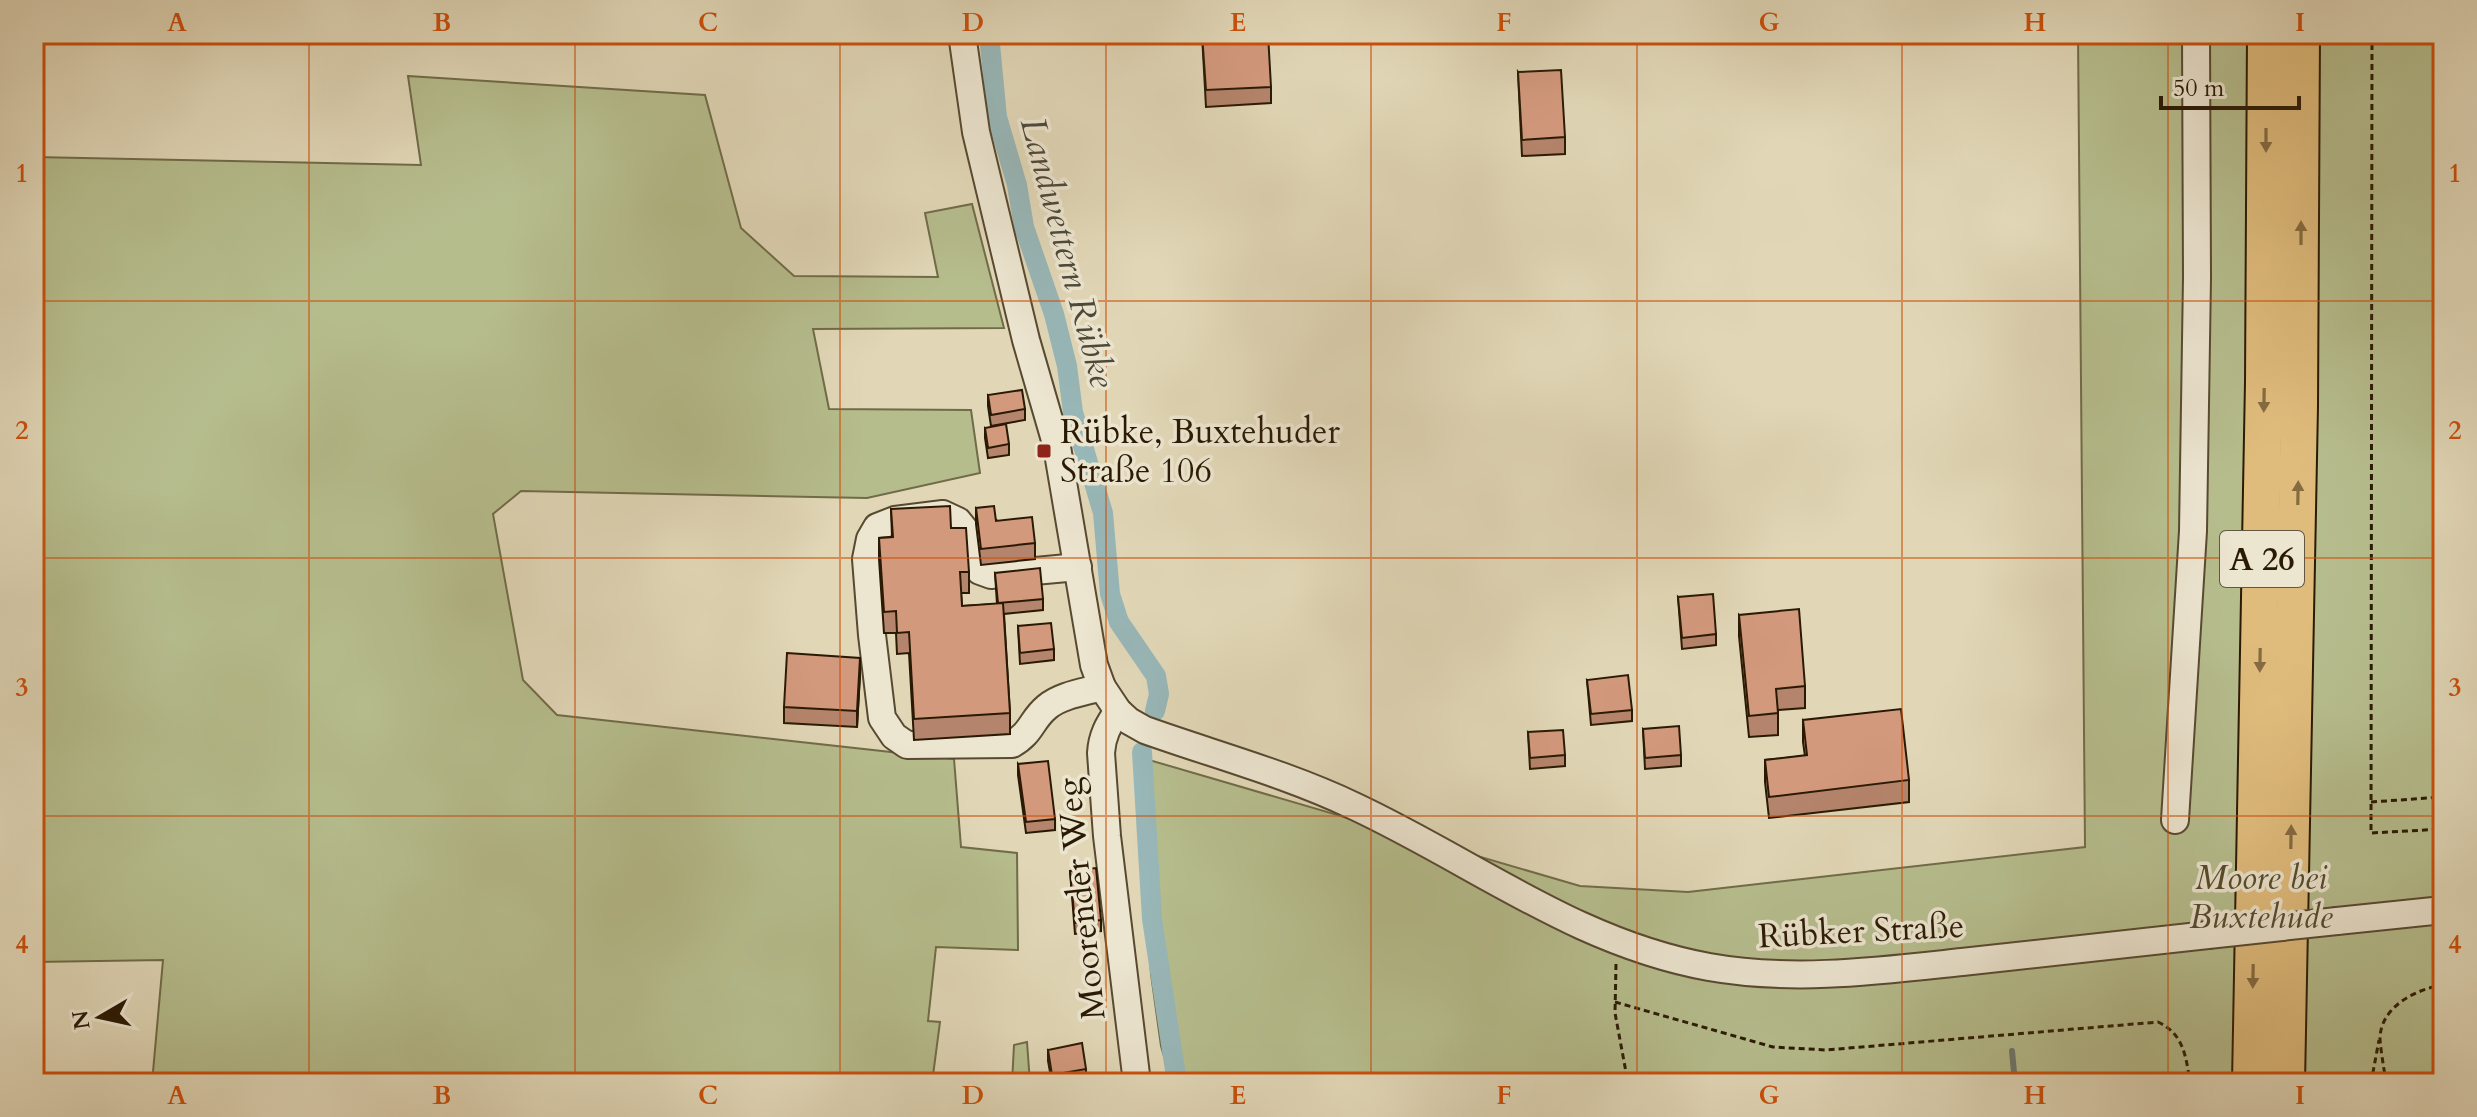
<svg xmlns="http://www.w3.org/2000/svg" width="2477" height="1117" font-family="Cardo,serif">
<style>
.green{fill:#b6bd8d;stroke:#706c48;stroke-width:2}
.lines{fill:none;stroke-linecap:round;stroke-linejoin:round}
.stream{stroke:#6c7870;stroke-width:6}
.canal{stroke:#98b7b8;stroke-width:20}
.minor-casing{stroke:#584931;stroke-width:30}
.highway-casing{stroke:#2a1a04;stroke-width:40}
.path{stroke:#2a1a04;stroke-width:3;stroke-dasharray:6 4;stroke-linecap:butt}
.minor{stroke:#ece5d0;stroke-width:26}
.highway{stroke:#e0bc7c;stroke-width:36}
.minor-bridge-casing{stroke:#584931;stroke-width:30;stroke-linecap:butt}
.minor-bridge{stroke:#ece5d0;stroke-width:26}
.wall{fill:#b5846c;stroke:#2a1a04;stroke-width:2}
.shaded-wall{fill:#946b58;stroke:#2a1a04;stroke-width:2}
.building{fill:#d3997d;stroke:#2a1a04;stroke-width:2}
.oneway{fill:#856b40}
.grid{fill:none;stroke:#cc500b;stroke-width:2;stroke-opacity:0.55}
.poi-dot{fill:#8f2418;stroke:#ece5d0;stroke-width:3}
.labels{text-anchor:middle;stroke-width:7;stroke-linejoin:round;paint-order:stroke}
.shield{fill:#ece5d0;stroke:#645741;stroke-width:2}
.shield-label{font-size:32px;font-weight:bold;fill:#2a1a04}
.poi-label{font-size:34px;fill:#2a1a04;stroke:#ece5d0;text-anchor:start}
.park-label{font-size:34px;font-style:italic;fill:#544b2d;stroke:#ece5d0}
.street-label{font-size:34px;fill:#2a1a04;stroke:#ece5d0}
.water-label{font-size:36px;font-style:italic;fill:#4b493a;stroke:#ece5d0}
.neatline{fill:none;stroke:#cc500b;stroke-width:3}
.grid-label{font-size:26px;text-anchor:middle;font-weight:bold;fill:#cc500b}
</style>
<rect width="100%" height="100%" fill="#e1d7b7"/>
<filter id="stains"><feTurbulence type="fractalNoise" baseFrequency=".0025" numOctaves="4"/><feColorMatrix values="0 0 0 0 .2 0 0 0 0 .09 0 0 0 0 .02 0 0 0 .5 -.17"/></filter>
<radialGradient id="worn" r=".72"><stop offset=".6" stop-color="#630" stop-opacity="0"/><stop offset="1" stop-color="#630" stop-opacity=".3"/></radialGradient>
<g class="green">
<polygon points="2078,34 2443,34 2443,1083 1172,1083 1161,1046 1151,974 1139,757 1580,886 1688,892 2085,847"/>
<polygon points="408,76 705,95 741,228 794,276 938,277 925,213 972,204 1004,328 813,329 829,409 971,410 980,473 867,498 521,491 493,514 523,680 557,715 954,759 961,847 1017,853 1018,950 936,947 928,1021 940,1022 932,1083 152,1083 163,960 34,962 34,157 421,165"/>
<polygon points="1027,1042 1030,1083 1012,1083 1014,1045"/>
</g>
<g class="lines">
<polyline class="stream" points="2012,1051 2015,1083"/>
<g class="canal">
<polyline points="989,34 997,117 1017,185 1024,227 1054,314 1067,366 1073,412 1103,513 1110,594 1119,622 1156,676 1159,694 1155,711"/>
<polyline points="1142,752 1152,919 1177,1083"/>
</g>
<defs>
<g id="minor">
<path d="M962,34L976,132L1026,340L1057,447L1094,665L1102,687L1118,711L1129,721L1145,730C1215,755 1287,774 1354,806C1474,862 1576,943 1709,967C1793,982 1878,971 1962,962C2044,953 2126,944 2208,935"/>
<path d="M1078,567L991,575L980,571L974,560L970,536L958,521L943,514L895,520L877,527L870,539L866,559L872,635L882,718L894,736L907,745L1012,744C1032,733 1031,720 1047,707C1061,695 1085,692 1102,687"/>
<path d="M1118,711C1108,725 1102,736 1101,753L1107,836L1137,1083"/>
<polyline points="2175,820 2193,531 2197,278 2196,34"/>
<polyline points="2337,921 2443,910"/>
</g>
<g id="highway">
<polyline points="2251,1083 2264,382 2266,34"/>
<polyline points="2286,1083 2299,406 2301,34"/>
</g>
</defs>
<use href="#minor" class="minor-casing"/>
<use href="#highway" class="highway-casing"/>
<g class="path">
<polyline points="2372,34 2371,833 2443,829"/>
<polyline points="2371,802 2443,797"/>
<polyline points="1616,964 1615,1013 1628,1083"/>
<path d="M1615,1002L1773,1047L1826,1050L2158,1022C2184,1034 2186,1057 2190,1083"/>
<polyline points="2371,1083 2379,1040"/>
<path d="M2386,1083C2384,1068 2381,1053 2380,1039C2380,1007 2416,989 2443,985"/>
</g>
<use href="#minor" class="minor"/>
<use href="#highway" class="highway"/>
<defs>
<polyline id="minor-bridge" points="2208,935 2337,921"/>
</defs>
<use href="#minor-bridge" class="minor-bridge-casing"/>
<use href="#minor-bridge" class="minor-bridge"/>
</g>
<g class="wall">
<polygon points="1202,34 1271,87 1271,103 1206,107"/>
<polygon points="1518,72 1565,137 1565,154 1522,156"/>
<polygon points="988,395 1025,409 1025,420 991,426 988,406"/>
<polygon points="985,428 1009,444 1009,455 988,458 985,438"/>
<polygon points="976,508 1035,543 1035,559 981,565 976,524"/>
<polygon points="891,509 951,528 969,572 969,593 961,593 962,606 997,604 995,573 1043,599 1043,610 1004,614 1010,713 1010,734 914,740 909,653 897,654 896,633 884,633 879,559 879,538 892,537"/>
<polygon points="1678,597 1716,634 1716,645 1682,649"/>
<polygon points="1739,615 1805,686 1805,708 1778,710 1778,735 1749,737 1739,636"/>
<polygon points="1018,626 1054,649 1054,660 1020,664"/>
<polygon points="860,674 857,727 784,723 784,707"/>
<polygon points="1587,680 1632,710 1632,721 1591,725"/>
<polygon points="1803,720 1909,780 1909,802 1769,818 1765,782 1765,760 1805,756 1803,742"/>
<polygon points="1643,729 1681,755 1681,766 1645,769"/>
<polygon points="1528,732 1565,755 1565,766 1530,769"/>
<polygon points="1018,764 1055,819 1055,830 1026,833 1018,775"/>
<polygon points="1070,871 1101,920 1101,931 1075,934"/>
<polygon points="1048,1050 1086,1069 1086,1080 1068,1083 1052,1083 1048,1061"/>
</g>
<polygon class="shaded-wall" points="860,658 860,674 857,727 857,711"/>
<g class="building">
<polygon points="1202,34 1268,34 1271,87 1206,90"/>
<polygon points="1561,70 1565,137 1522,140 1518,72"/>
<polygon points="1022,390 1025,409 991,415 988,395"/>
<polygon points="1006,424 1009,444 988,448 985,428"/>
<polygon points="950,506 951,528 966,528 969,572 960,572 962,606 1003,603 1010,713 914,719 909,632 897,633 896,611 884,612 879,538 893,537 891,509"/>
<polygon points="994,506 996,521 1032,517 1035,543 981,549 976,508"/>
<polygon points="1040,568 1043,599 998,603 995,573"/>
<polygon points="1713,594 1716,634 1682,638 1678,597"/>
<polygon points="1799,609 1805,686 1776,689 1778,713 1749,716 1739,615"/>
<polygon points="1051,623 1054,649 1020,653 1018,626"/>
<polygon points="787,653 860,658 857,711 784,707"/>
<polygon points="1628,675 1632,710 1591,714 1587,680"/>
<polygon points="1901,709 1909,780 1769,797 1765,760 1807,755 1803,720"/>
<polygon points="1679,726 1681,755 1645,758 1643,729"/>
<polygon points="1563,730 1565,755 1530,758 1528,732"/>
<polygon points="1048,761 1055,819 1026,822 1018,764"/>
<polygon points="1096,868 1101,920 1075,923 1070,871"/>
<polygon points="1082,1043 1086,1069 1052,1075 1048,1050"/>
</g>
<defs><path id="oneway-solid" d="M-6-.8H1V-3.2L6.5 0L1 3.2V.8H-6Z" transform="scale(2)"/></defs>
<g class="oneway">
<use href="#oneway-solid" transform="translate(2266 140) rotate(90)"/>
<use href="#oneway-solid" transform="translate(2301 233) rotate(-90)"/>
<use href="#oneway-solid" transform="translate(2264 400) rotate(91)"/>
<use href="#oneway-solid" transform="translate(2298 493) rotate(-89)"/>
<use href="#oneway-solid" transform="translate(2260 660) rotate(91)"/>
<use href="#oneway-solid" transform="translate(2291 837) rotate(-89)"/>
<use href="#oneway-solid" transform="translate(2253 976) rotate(91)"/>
</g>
<path class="grid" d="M309,34V1083M575,34V1083M840,34V1083M1106,34V1083M1371,34V1083M1637,34V1083M1902,34V1083M2168,34V1083M34,301H2443M34,558H2443M34,816H2443"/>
<rect class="poi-dot" x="1036" y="443" width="16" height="16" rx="4"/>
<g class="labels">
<rect class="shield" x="2220" y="531" width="84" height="56" rx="6"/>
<g class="shield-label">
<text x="2262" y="570">A 26</text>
</g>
<g class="poi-label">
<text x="1060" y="443">Rübke, Buxtehuder<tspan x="1060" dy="39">Straße 106</tspan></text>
</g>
<g class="park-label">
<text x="2261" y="889">Moore bei<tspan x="2261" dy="39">Buxtehude</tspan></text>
</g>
<g class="street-label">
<text transform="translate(1080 899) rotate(-96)" y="12">Moorender Weg</text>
<text transform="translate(1861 930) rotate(-3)" y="12">Rübker Straße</text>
</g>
<g class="water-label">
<text transform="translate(1069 252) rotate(75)" y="13">Landwettern Rübke</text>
</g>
</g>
<rect width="2477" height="1117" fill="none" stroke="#e1d7b7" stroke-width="88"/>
<g transform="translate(100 1017) rotate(261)" stroke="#ece5d0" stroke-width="6" paint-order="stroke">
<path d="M0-6L14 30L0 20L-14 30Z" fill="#2a1a04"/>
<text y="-12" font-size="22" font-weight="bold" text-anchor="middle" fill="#2a1a04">N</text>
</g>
<path d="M2161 96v12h138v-12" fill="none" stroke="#2a1a04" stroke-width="4"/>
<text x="2173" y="96" font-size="24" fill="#2a1a04" stroke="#ece5d0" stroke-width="6" paint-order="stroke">50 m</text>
<rect x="44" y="44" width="2389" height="1029" class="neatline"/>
<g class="grid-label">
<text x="177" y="31">A</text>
<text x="442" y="31">B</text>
<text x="708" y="31">C</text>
<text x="973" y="31">D</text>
<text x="1238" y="31">E</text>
<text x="1504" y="31">F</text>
<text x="1769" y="31">G</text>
<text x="2035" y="31">H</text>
<text x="2300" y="31">I</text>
<text x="22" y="182">1</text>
<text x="2455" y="182">1</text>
<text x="22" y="439">2</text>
<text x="2455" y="439">2</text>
<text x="22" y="696">3</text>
<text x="2455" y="696">3</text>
<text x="22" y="953">4</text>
<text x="2455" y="953">4</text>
<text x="177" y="1104">A</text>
<text x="442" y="1104">B</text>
<text x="708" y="1104">C</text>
<text x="973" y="1104">D</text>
<text x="1238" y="1104">E</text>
<text x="1504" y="1104">F</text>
<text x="1769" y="1104">G</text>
<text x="2035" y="1104">H</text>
<text x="2300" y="1104">I</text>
</g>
<rect width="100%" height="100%" filter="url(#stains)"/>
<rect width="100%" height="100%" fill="url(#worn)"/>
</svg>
